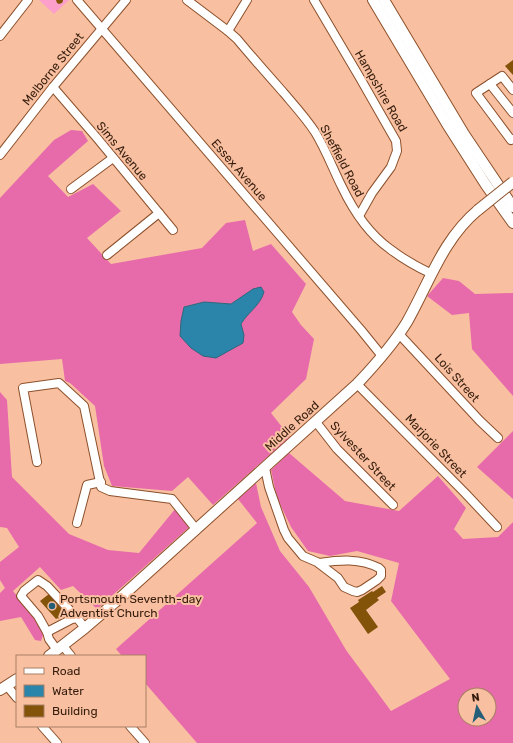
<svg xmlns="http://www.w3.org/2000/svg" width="513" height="743" font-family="Rubik,sans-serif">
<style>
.green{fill:#fd9fcb}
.forest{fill:#e76baa;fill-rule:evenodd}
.water{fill:#2b85ab;stroke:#2e667b}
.building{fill:#825309}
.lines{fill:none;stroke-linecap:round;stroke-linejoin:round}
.minor-casing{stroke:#8c502b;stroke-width:10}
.major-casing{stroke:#8c502b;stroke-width:12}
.minor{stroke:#fff;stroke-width:8}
.major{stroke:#fff;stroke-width:10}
.major-bridge-casing{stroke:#8c502b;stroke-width:12;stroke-linecap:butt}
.major-bridge{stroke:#fff;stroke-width:10}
.poi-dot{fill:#255e78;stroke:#f8c0a1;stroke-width:1.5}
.labels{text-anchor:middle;stroke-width:4;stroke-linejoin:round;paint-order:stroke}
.street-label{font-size:12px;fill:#361c0c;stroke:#f8c0a1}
.poi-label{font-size:12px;fill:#361c0c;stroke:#f8c0a1;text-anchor:start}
</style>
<rect width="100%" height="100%" fill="#f8c0a1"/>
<polygon class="green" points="39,0 69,0 54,14"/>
<g class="forest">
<path d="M71,130L82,131L88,141L48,176L68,197L93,184L121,211L87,238L111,264L202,248L226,223L245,220L253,251L271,244L306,284L292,312L301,325L314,339L306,379L271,413L290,437L213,505L188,477L172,491L112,486L104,466L95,406L70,383L65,381L62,359L0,364V198L54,140ZM253,289L245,318L241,324L244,335L180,336L181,321L184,307L204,302L231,304Z"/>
<polygon points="443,278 459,281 475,294 513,293 513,396 472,349 469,313 452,315 427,296"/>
<polygon points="0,392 7,400 12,477 69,534 108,550 139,553 176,508 195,522 97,609 73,586 61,590 40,567 13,591 45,629 41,641 35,640 21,617 0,621 0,593 5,588 0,580 0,562 19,547 7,528 0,527"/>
<polygon points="513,431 513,499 477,467"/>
<path d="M289,453L345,501L399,511L438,476L466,508L454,529L463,539L498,537L513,522V743H197L145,683V656H122L116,649L257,523L238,499L256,483L261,507L280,551L309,587L346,650L391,711L450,679L391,601L399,563L357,551L330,556L308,551L291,527L277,498L271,470ZM465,695H489V719H465Z"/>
</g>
<path class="water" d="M261,287L264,292C260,306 248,312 241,324L244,335L243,343L216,358L203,356L191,348L180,336L181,321L184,307L204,302L231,304L253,289Z"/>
<g class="building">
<polygon points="56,0 63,0 63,1 62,3 59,4 57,3"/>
<polygon points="513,60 513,75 505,66"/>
<polygon points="382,586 386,592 377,598 379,600 366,610 378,627 368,634 350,608 359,602 358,600 372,591 373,592"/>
<polygon points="49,594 64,612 62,614 63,615 59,619 58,618 56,619 40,601"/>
</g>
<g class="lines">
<defs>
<g id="minor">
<polyline points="77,0 361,330 382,356"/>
<path d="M187,0L228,31L237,39C252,57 267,74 283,92C294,105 306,118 315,132C326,150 333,169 342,187C353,210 369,234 390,249C403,259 417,267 432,274"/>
<polyline points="314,0 360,78 396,141 397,151 391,167 372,193 359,216"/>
<polyline points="228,31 247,0"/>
<polyline points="0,36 28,0"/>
<polyline points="490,84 513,113"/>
<polyline points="53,87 97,138 173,230"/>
<polyline points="513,90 502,76 476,93 511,140 513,139"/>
<polyline points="0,155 53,87 126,0"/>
<polyline points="71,189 113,158"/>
<polyline points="107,255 159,213"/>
<polyline points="399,334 480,421 498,438"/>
<polyline points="357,384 465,493 497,527"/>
<polyline points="316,422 337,449 393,505"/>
<polyline points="37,462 23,388 59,383 84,406 101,487 110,491 172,499 196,529"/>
<path d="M265,468L269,487L284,530L288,538L303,556L317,562L338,578L344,587L353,591L357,592L362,590L377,580L381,576V570L379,568C360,558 340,560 319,563"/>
<polyline points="77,523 87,485 101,482"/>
<polyline points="47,632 72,619 77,618 85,628"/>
<polyline points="63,646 71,656"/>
<polyline points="57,650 49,639 47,632 38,616 21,596 24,591 38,580 47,586 77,618"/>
<polyline points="7,686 17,698"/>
<polyline points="42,726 57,743"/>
<polyline points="130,726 145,743"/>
</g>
<g id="major">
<polyline points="373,0 447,124 486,185 513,223"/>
<polyline points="384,0 464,134 513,207"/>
<path d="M49,656L85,628L120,598L357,384C375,365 393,345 407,322C429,283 443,239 478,210"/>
<polyline points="0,690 17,679"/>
</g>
</defs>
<use href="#minor" class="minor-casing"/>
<use href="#major" class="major-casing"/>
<use href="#minor" class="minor"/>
<use href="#major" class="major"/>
<defs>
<polyline id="major-bridge" points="478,210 513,182"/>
</defs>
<use href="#major-bridge" class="major-bridge-casing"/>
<use href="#major-bridge" class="major-bridge"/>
</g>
<circle class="poi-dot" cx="52" cy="606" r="4"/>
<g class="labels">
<g class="street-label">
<text transform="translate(53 69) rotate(-51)" y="4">Melborne Street</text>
<text transform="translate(381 91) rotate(60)" y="4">Hampshire Road</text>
<text transform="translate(122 151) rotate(50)" y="4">Sims Avenue</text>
<text transform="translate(342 161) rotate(62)" y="4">Sheffield Road</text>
<text transform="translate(239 170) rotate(49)" y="4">Essex Avenue</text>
<text transform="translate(457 378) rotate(48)" y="4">Lois Street</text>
<text transform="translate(292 426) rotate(-42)" y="4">Middle Road</text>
<text transform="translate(436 446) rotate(46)" y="4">Marjorie Street</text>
<text transform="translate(363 456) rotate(47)" y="4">Sylvester Street</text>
</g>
<g class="poi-label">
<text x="60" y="603">Portsmouth Seventh-day<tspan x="60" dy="14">Adventist Church</tspan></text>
</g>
</g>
<rect x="16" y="655" width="130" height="72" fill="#f8c0a1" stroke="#aa7e65"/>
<rect x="24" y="668" width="20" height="6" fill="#ffffff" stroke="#aa7e65"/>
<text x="52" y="675" font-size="12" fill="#361c0c">Road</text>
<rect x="24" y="685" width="20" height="12" fill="#2b85ab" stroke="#aa7e65"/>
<text x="52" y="695" font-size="12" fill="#361c0c">Water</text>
<rect x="24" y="705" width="20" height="12" fill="#825309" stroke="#aa7e65"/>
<text x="52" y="715" font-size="12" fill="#361c0c">Building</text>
<g transform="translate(477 707) rotate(351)"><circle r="19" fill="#f8c0a1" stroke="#aa7e65"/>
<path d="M0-3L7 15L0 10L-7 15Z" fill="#255e78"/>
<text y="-6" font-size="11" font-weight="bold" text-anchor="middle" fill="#361c0c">N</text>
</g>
</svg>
